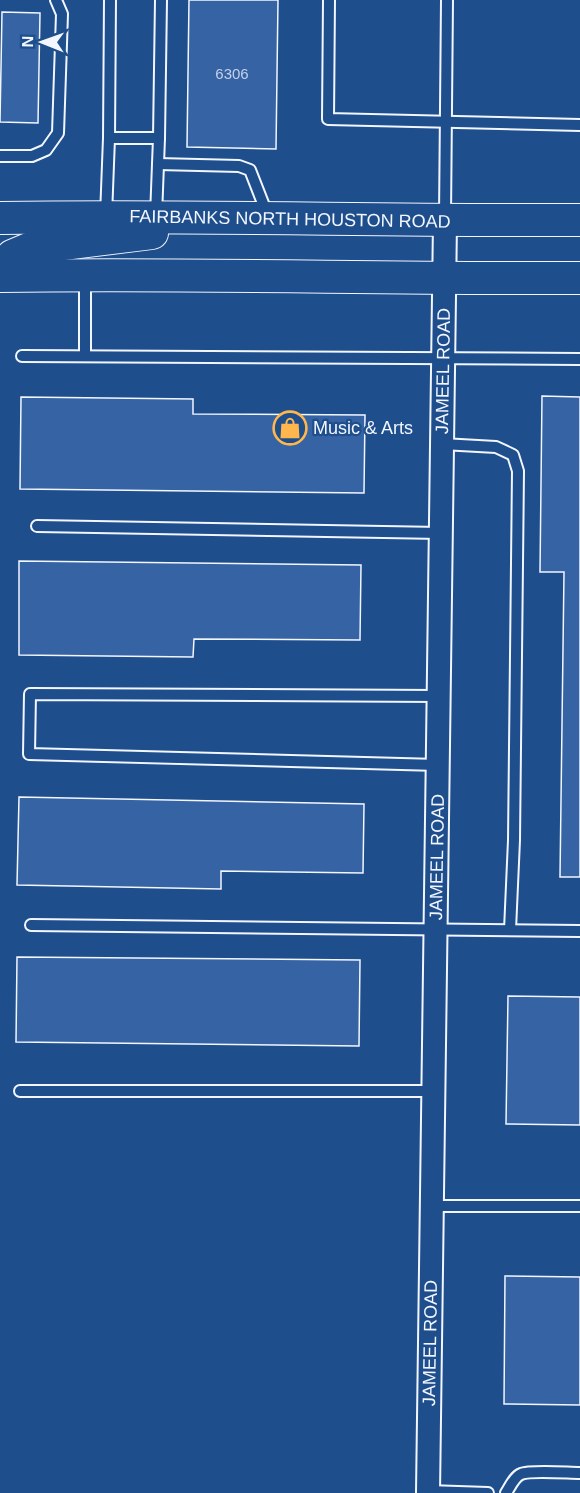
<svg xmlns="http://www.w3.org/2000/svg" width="580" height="1493" font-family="Arial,sans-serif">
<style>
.building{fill:#3563a3;stroke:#f2f6ff;stroke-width:1.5}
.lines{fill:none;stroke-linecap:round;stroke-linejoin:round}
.lane-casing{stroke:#f2f6ff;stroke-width:14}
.street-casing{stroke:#f2f6ff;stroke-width:26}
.secondary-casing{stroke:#f2f6ff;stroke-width:34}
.lane{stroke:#1f4e8c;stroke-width:10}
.street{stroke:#1f4e8c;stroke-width:22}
.secondary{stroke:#1f4e8c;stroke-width:32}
.labels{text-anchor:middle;stroke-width:4.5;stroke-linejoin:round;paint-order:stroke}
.number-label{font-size:15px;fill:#c3d1e8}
.street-label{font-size:18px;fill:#f2f6ff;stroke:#1f4e8c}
.poi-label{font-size:18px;fill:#f2f6ff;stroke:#1f4e8c;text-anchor:start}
</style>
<rect width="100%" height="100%" fill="#1f4e8c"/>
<g class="building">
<polygon points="189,0 278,0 276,149 187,147"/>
<polygon points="2,12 40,13 38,123 0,122"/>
<polygon points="542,396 580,397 580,877 560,877 564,572 540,572"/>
<polygon points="21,397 193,399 193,414 365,415 364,493 20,489"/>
<polygon points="19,561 361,565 360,640 194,639 193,657 19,655"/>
<polygon points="19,797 364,804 363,873 221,871 221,889 17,885"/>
<polygon points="17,957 360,960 359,1046 16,1042"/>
<polygon points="508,996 580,997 580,1125 506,1124"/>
<polygon points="505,1276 580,1277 580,1405 504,1404"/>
</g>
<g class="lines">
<defs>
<g id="lane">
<polyline points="329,0 328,119 580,125"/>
<polyline points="109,138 159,138"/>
<polyline points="0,156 32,156 46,150 58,133 62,14 56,0"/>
<polyline points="158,164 239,166 250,170 268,216"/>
<polyline points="106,216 109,138 110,0"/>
<polyline points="156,216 159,138 161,0"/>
<polyline points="445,216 447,0"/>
<polyline points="85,278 85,356"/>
<polyline points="22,356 580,359"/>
<polyline points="442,444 496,447 513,455 518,471 514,840 510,930"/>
<polyline points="37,526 441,533"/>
<polyline points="438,765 29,754 30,694 439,696"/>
<polyline points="31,925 580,931"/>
<polyline points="20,1091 434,1091"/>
<polyline points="432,1206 580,1206"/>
<polyline points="428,1491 488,1493"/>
<path d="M506,1493C510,1487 514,1477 521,1474C530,1470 568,1473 580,1473"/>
</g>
<polyline id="street" points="428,1493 445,221"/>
<g id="secondary">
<path d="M0,218C193,215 387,221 580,220"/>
<polyline points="0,269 12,256 31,248 152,233"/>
<path d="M0,276C193,273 387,279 580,278"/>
</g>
</defs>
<use href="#lane" class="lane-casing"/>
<use href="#street" class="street-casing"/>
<use href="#secondary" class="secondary-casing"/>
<use href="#lane" class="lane"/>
<use href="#street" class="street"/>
<use href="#secondary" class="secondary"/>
</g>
<defs>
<symbol id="shop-ring" viewBox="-11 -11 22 22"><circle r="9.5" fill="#1f4e8c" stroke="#ffb74d" stroke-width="1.5"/><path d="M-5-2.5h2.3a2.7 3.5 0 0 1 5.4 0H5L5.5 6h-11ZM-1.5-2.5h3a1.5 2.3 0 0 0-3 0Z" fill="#ffb74d"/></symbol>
</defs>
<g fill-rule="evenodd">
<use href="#shop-ring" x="271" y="409" width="38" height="38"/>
</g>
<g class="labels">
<g class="number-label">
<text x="232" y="79">6306</text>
</g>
<g class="street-label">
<text transform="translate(290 219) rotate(1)" y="6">FAIRBANKS NORTH HOUSTON ROAD</text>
<text transform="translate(443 371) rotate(-89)" y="6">JAMEEL ROAD</text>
<text transform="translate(437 857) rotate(-89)" y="6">JAMEEL ROAD</text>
<text transform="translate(430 1343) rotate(-89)" y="6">JAMEEL ROAD</text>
</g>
<g class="poi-label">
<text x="313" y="434">Music &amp; Arts</text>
</g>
</g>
<g transform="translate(42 42) rotate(271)" stroke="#1f4e8c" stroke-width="4.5" paint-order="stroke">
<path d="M0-4.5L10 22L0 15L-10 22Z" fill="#f2f6ff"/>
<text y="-9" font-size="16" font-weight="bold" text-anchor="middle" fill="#f2f6ff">N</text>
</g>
</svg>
